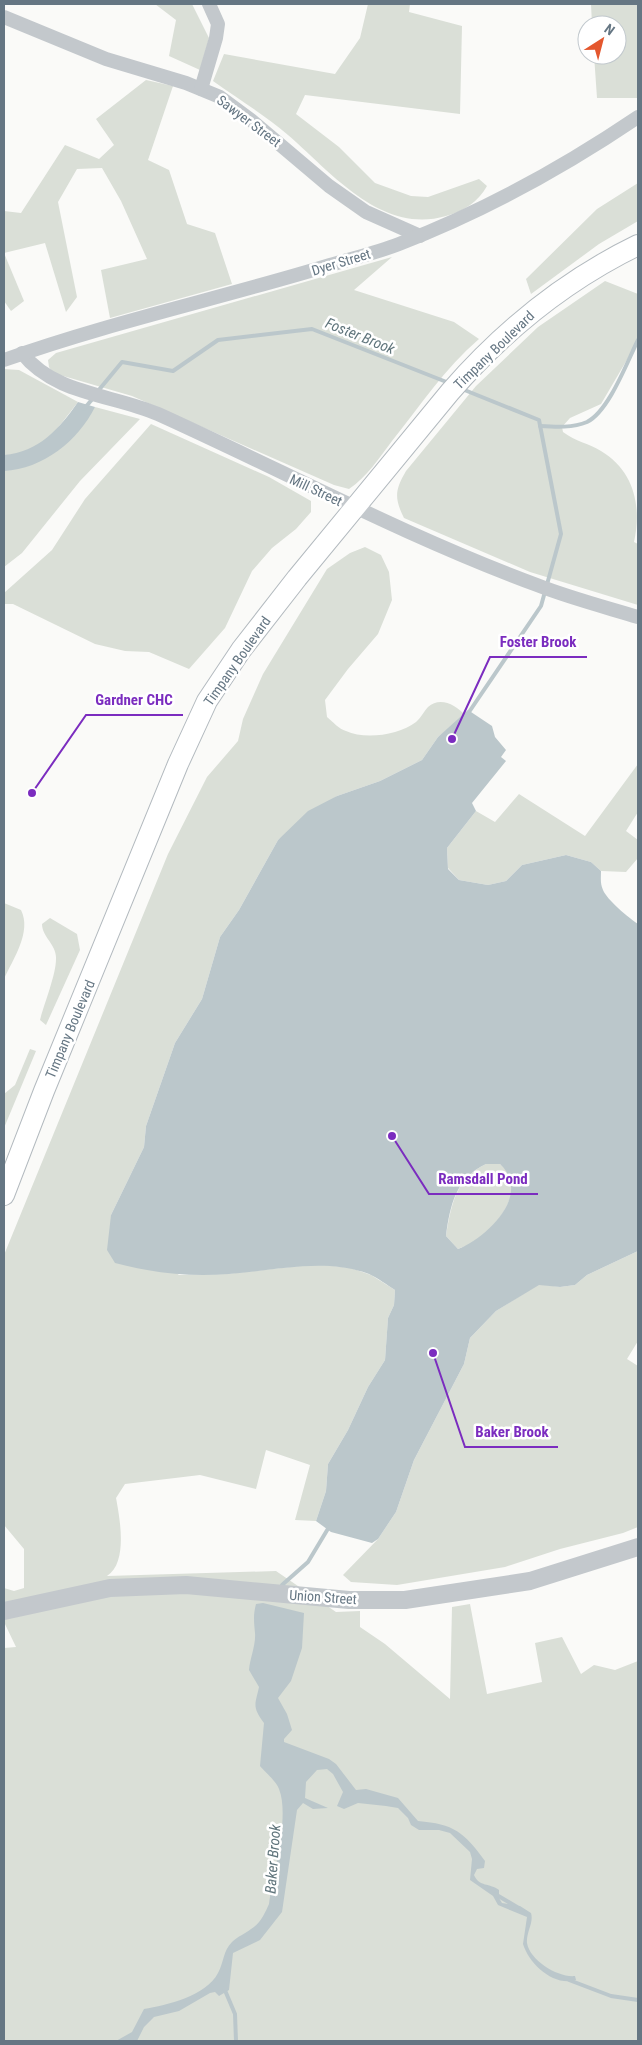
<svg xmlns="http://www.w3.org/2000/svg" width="642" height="2045" font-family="'Roboto Condensed',sans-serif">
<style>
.green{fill:#dadfd7}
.water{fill:#bbc7cb;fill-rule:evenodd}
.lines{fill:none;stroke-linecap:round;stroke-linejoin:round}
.stream{stroke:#bbc7cb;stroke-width:4}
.secondary-casing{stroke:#b3babf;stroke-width:22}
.minor{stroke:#c3c8cc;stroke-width:14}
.tertiary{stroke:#c3c8cc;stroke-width:18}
.secondary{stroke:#fff;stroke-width:20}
.labels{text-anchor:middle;stroke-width:5;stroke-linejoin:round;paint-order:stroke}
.street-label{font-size:14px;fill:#657683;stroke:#fff}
.water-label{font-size:15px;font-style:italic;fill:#60757c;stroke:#fff}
.leader{fill:none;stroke:#7b2cbf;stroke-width:2}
.callout-dot{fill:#7b2cbf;stroke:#fff;stroke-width:2}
.callout-label{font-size:15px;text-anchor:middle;font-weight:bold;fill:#7b2cbf;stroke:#fff;stroke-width:5;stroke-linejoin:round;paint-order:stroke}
</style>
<rect width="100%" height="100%" fill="#fafaf8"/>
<g class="green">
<polygon points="155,4 192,4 209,38 200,70 169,56 176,20"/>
<path d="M368,4H410L409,12L462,26L460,114L305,95L296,114L339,147L375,183L411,196L428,197L479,179L487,186C478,202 464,211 446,216C381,235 331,172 288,135C265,115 238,99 213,81L224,54L335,74L360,38Z"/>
<polygon points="591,4 638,4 638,98 597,98 594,55 617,55 617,25 592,25"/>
<polygon points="146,80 173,86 148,160 169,170 187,224 215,233 232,284 110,318 101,270 147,259 121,201 102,168 77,169 58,202 77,297 66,312 45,243 4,253 4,211 21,213 65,145 99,159 114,145 96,119"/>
<polygon points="638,183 638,221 599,244 531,294 526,279 597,209"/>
<polygon points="4,253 24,301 11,311 4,301"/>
<path d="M392,257L354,290L454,322L479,339C445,368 420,406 392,441C379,458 367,477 349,489L334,485L132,396L53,373L49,367L48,360L56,353Z"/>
<path d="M605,281L638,294V341L601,404L570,418L562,427L563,432C576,442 588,443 601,451C634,471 642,506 634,542L638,544V605L530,572L404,518C394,498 395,490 406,471L476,386L538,327Z"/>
<polygon points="4,369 19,370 78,402 57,429 42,443 26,451 42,450 95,407 140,419 80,481 22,553 4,567"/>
<polygon points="151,424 269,477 311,501 311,512 296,529 272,548 252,571 225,628 189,669 149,652 125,651 95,644 13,604 4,604 4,593 52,550 85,499"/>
<path d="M365,547L381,555L389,572L392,600L378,634L348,669L325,700L327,717C333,722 339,729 346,731C365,740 399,735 416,722C421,718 424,711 428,707C440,696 456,705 465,715L438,737L422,760L380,781L337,796L278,840L239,910L220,937L202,999L175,1043L146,1126L144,1147L111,1215L179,1275L227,1274L317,1264L351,1268L371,1275L395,1290L394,1305L388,1318L385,1360L368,1387L348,1430L328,1464L326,1491L316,1521L295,1520L310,1465L266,1450L256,1489L200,1475L125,1484L116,1498C120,1519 128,1563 107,1576L276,1571L336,1612L360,1611V1627L385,1644L450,1699L452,1607L470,1604L487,1694L542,1682L535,1643L562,1637L581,1674L594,1665L615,1670L638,1661V2041H4V1648L16,1647L4,1622V1588L14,1591L24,1588V1549L4,1525V1255L168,854L207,777L238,741L243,719L263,674L327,569L350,553Z"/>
<polygon points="638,764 638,812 626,831 638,840 638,858 626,872 601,871 591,862 566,855 522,865 506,881 488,885 459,880 448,868 447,848 476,811 495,822 519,794 585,836"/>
<path d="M4,903L21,910C32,932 13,959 4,979Z"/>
<path d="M50,918L77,934L80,950L46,1025L40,1020C44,1004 56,975 56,959C57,945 42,937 42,924Z"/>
<polygon points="30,1049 36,1051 4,1128 4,1094 15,1085"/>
<path d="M486,1164H500C507,1170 514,1177 513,1187C510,1207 493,1231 476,1241C471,1245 464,1246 458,1249L446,1236C451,1205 456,1178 486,1164Z"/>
<polygon points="638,1251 638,1341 627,1359 638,1366 638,1527 623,1533 560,1549 505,1567 397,1585 351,1582 343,1575 378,1539 396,1512 414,1460 464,1364 470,1338 496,1311 539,1284 560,1287 575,1285 587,1275"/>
</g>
<g class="water">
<path d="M78,402L95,407C78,441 43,469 4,471V455C39,452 59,429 78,402Z"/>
<path d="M468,710L492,726L495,737L506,750L501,757L506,761L472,803L476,811L447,848L448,869L459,880L488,885L506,881L522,865L566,855L591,862L601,871C601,878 600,883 603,890C607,900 629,918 638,924V1251L587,1275L575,1285L560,1287L539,1285L496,1311L470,1338L464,1364L414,1460L396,1512L378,1539L372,1543L331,1532L316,1521L326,1491L328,1464L348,1430L368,1387L385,1360L388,1318L394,1305L395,1290C387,1285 378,1278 369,1274C324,1257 275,1271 229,1274C189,1277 153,1273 115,1263L107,1250L111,1215L144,1147L146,1126L175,1043L202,999L220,937L239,910L278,840L308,811L337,796L380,781L422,760L438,737ZM486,1164H500C532,1194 488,1237 458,1249L446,1236C450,1205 456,1178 486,1164Z"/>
<path d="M263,1603L304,1613L302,1648L291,1681L278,1698L287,1714L292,1730L284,1739V1742L329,1759L336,1764L356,1790L366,1789L398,1798L418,1821C454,1824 464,1832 485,1861L484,1868L477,1869L474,1875C479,1887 490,1883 499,1890V1898L502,1903L520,1906L531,1913C534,1923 526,1932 527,1943C530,1961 559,1978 575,1976L576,1980C554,1987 529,1964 523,1944L527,1917L498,1905L493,1896L470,1880L472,1859L470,1852L450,1833L439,1830H419L411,1825L408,1818L398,1808L386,1806L358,1803L344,1809L337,1806L343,1792L333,1774L327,1769L317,1770L306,1782L305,1798L328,1808L313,1809L303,1803L297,1810L282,1912L260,1940L233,1953L229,1990L219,1996L215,1992L210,1993L179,2011L154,2017L144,2027L137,2041H116L132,2032L144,2009C167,2005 206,1996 218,1973C224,1962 223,1951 232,1942C238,1936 245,1934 251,1929C260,1924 265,1913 269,1904C273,1874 290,1817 279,1789C277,1782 265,1772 260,1766L264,1723C252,1707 255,1705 259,1687L249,1670C250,1658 256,1645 255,1633C254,1622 253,1615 256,1604Z"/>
</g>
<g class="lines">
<g class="stream">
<polyline points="462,389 539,420 561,534 541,606 467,715"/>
<polyline points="98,391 122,362 173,371 218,340 312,329 449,383"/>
<polyline points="84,409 94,397"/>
<path d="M540,426C556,427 573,428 587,422C609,411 627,362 638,340"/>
<polyline points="282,1585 308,1562 329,1527"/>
<polyline points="495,1894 517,1907"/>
<polyline points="569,1980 611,1996 638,2000"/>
<polyline points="224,1988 235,2014 236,2041"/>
</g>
<defs>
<path id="secondary" d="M4,1195L44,1091L178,764L207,701L241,650L297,578L450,392C502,332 566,280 638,245"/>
</defs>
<use href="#secondary" class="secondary-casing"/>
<g class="minor">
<polyline points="4,17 106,59 186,83 220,97 251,120 329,186 366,212 420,236"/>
<polyline points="201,89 216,38 218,24 209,4"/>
<path d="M22,353C55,395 112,394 158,414C284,471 407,537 537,585C570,598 605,607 638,617"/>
<path d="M4,360C111,322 222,298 330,265C353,258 376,253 399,244C482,212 564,167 638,117"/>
</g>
<polyline class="tertiary" points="4,1611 110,1588 186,1585 349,1600 405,1600 530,1581 638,1547"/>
<use href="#secondary" class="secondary"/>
</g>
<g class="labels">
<g class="street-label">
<text transform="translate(249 121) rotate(37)" y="5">Sawyer Street</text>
<text transform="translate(341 262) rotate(-17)" y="5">Dyer Street</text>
<text transform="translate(494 350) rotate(-44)" y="5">Timpany Boulevard</text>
<text transform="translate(316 490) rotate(25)" y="5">Mill Street</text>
<text transform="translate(237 661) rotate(-55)" y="5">Timpany Boulevard</text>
<text transform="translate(70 1029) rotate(-67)" y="5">Timpany Boulevard</text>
<text transform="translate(323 1597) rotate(4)" y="5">Union Street</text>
</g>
<g class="water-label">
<text transform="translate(360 336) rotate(22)" y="5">Foster Brook</text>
<text transform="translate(273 1859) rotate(-86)" y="5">Baker Brook</text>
</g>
</g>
<path class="leader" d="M452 739L490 657H587M32 793L86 715H183M392 1136L429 1194H538M433 1353L465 1447H558"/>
<g class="callout-dot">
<circle cx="452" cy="739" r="5"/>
<circle cx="32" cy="793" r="5"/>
<circle cx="392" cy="1136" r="5"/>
<circle cx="433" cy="1353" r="5"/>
</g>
<g class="callout-label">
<text x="538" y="647">Foster Brook</text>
<text x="134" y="705">Gardner CHC</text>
<text x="483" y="1184">Ramsdall Pond</text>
<text x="512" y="1437">Baker Brook</text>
</g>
<rect width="642" height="2045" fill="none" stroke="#657683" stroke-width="10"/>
<g transform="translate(602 40) rotate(36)"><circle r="24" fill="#ffffff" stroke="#c1c8cd"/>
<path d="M0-4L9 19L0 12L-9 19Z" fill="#e4572e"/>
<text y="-8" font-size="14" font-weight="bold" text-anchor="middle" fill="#657683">N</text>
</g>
</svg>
